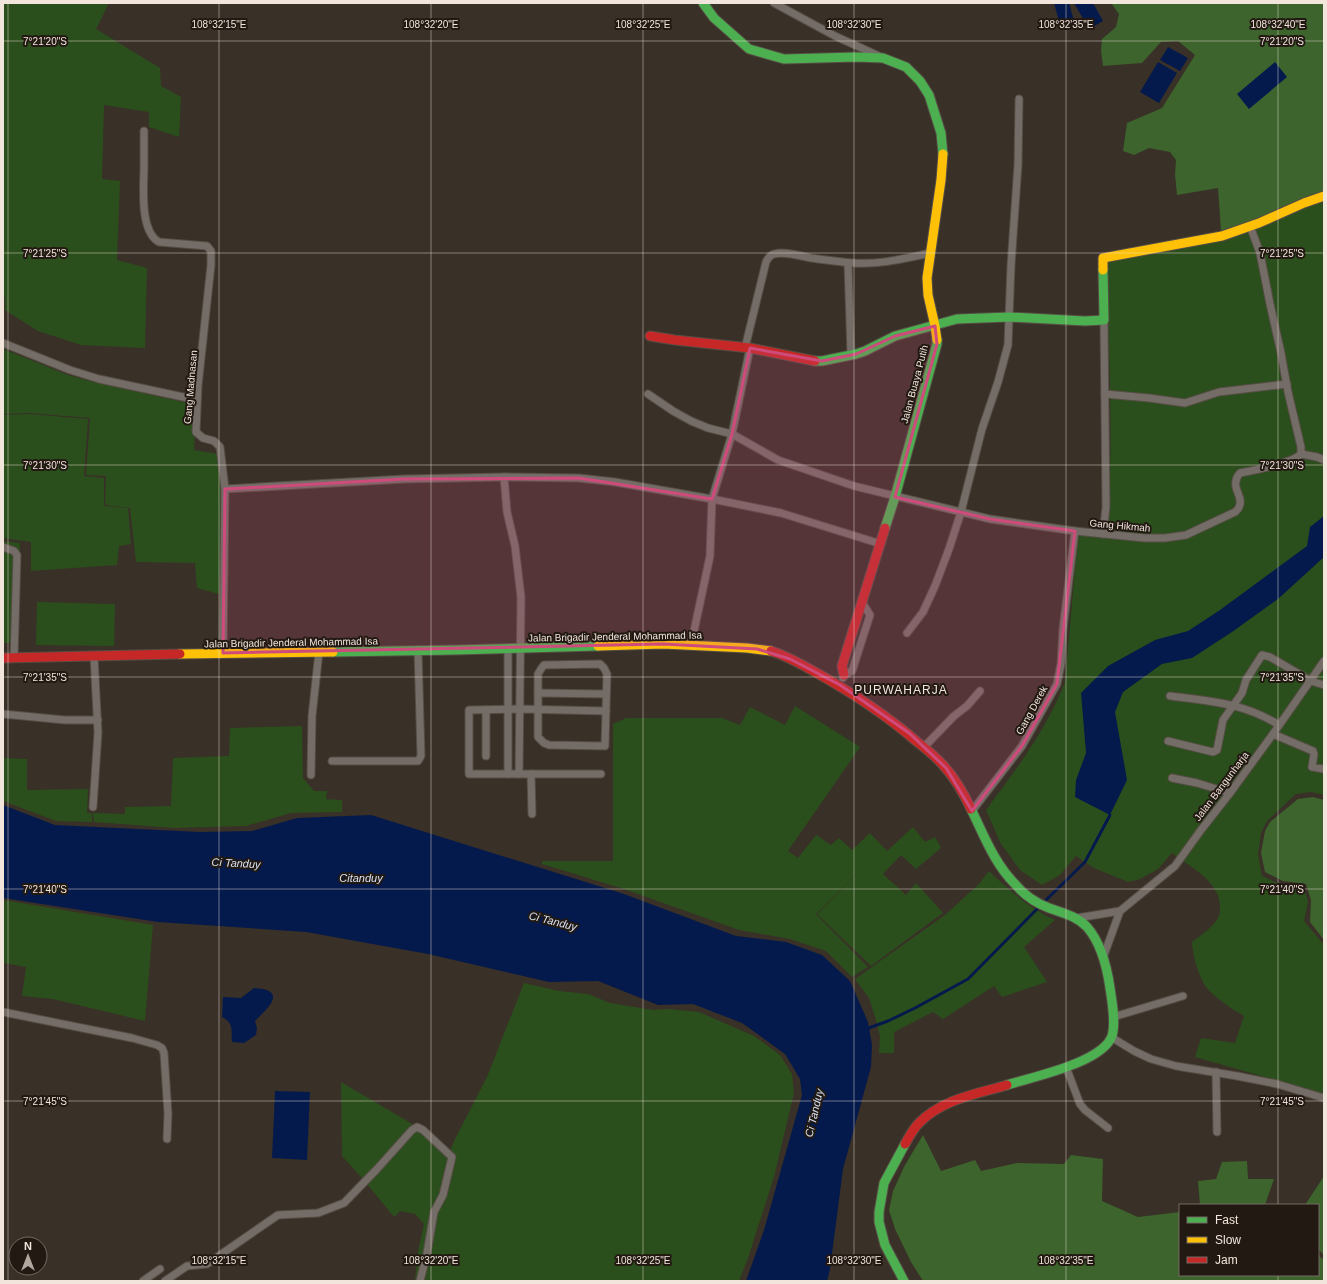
<svg xmlns="http://www.w3.org/2000/svg" width="1327" height="1284" font-family="Helvetica,sans-serif">
<style>
.green{fill:#2b4f1c}
.forest{fill:#3c642c}
.water{fill:#051a4c}
.lines{fill:none;stroke-linecap:round;stroke-linejoin:round}
.stream{stroke:#051a4c;stroke-width:3}
.street-casing{stroke:#564d45;stroke-width:9}
.fast-casing{stroke:#564d45;stroke-width:11}
.slow-casing{stroke:#564d45;stroke-width:11}
.jam-casing{stroke:#564d45;stroke-width:11}
.street{stroke:#746c66;stroke-width:7}
.fast{stroke:#4caf50;stroke-width:9}
.slow{stroke:#ffc107;stroke-width:9}
.jam{stroke:#c62828;stroke-width:9}
.marked{fill:#ce4b7b;fill-opacity:0.2;stroke:#ce4b7b;stroke-width:3;stroke-linejoin:round}
.ticks{fill:none;stroke:#f2e5dc;stroke-width:1;stroke-opacity:0.45}
.labels{text-anchor:middle;stroke-width:4;stroke-linejoin:round;paint-order:stroke}
.street-label{font-size:10px;fill:#f2e5dc;stroke:#211912}
.water-label{font-size:11px;font-style:italic;fill:#d7e2f4;stroke:#211912}
.quarter-label{font-size:12px;letter-spacing:1px;fill:#f2e5dc;stroke:#211912}
.ticks-label{font-size:10px;text-anchor:middle;fill:#f2e5dc;stroke:#211912;stroke-width:4;stroke-linejoin:round;paint-order:stroke}
</style>
<rect width="100%" height="100%" fill="#393027"/>
<g class="green">
<polygon points="3,3 109,3 96,29 160,68 161,86 181,97 179,137 149,127 149,112 104,105 102,179 120,181 117,260 147,268 145,348 81,345 38,331 5,310 5,297 3,297"/>
<path d="M1324,200V795L1311,792L1296,794L1267,821L1261,833L1258,854L1262,876L1281,885L1304,889L1308,901L1304,921L1324,945V1094L1195,1057L1201,1038L1235,1043L1244,1016C1233,1010 1210,994 1204,984C1197,971 1193,956 1192,942C1201,935 1214,927 1219,916C1220,914 1220,910 1220,907C1220,881 1190,867 1172,853L1158,869L1140,879L1128,882L1094,868L1076,856L1060,875L1042,885L1020,870L1001,844L986,810C1016,770 1047,729 1065,682L1078,535L1106,538C1115,446 1108,353 1107,261L1223,239Z"/>
<polygon points="3,349 68,375 98,383 196,405 194,450 224,455 219,594 197,588 195,563 136,562 130,508 105,505 106,476 86,475 90,418 29,413 3,414"/>
<polygon points="29,414 88,419 84,476 104,478 104,506 128,508 131,544 119,546 117,565 31,571 31,542 3,538 3,415"/>
<polygon points="3,541 20,543 16,643 3,643"/>
<polygon points="37,602 115,604 114,646 36,645"/>
<polygon points="795,706 860,747 788,851 798,858 816,835 831,845 839,838 852,850 870,833 887,851 913,827 925,842 935,837 941,848 916,869 901,855 883,874 906,895 916,883 943,913 871,966 817,914 871,859 816,914 868,967 852,977 826,951 790,939 739,930 624,889 542,864 542,861 613,861 613,724 626,718 722,718 740,725 750,707 785,725"/>
<polygon points="302,726 303,778 314,791 327,791 326,799 342,800 342,812 291,813 246,826 174,828 94,822 93,813 125,814 125,807 171,806 173,758 229,756 230,728"/>
<polygon points="3,758 27,759 27,790 88,789 87,813 92,813 92,822 56,821 3,801"/>
<path d="M989,871C1009,890 1029,908 1055,920L1024,947L1047,982L1002,997L994,986L943,1019L933,1012L894,1032V1053H879L880,1036L876,1020L869,998L855,979L945,915L979,884Z"/>
<polygon points="3,900 153,925 145,1021 53,999 22,996 26,967 3,963"/>
<polygon points="524,983 559,991 588,994 610,1003 653,1010 668,1009 699,1012 754,1036 780,1055 792,1074 794,1093 774,1177 748,1258 739,1281 415,1281 418,1252 424,1224 415,1214 400,1211 394,1217 362,1178 342,1156 341,1082 414,1125 417,1131 448,1156 454,1141 487,1077"/>
</g>
<g class="forest">
<polygon points="1111,3 1324,3 1324,191 1308,196 1271,212 1248,224 1221,231 1218,188 1177,195 1175,174 1176,160 1170,152 1149,148 1134,155 1123,151 1127,123 1162,108 1195,55 1178,41 1161,42 1142,63 1103,66 1101,51 1102,39 1116,27 1119,14"/>
<polygon points="1313,797 1324,800 1324,940 1310,922 1311,900 1306,884 1283,881 1265,872 1261,853 1265,831 1270,822 1298,799"/>
<polygon points="923,1135 941,1171 975,1160 981,1171 1017,1163 1064,1164 1071,1155 1103,1159 1102,1201 1138,1217 1180,1212 1180,1275 1318,1275 1318,1255 1324,1260 1324,1281 923,1281 911,1262 895,1229 889,1210 893,1191 905,1165"/>
<polygon points="1247,1161 1248,1179 1274,1179 1265,1205 1200,1205 1198,1181 1216,1179 1222,1162"/>
<polygon points="1324,1176 1324,1255 1318,1249 1318,1205 1305,1205"/>
</g>
<g class="water">
<polygon points="1054,3 1069,3 1074,21 1060,25"/>
<polygon points="1074,3 1093,3 1103,21 1089,29"/>
<polygon points="1168,47 1188,58 1180,71 1160,60"/>
<polygon points="1158,62 1177,73 1159,103 1140,92"/>
<polygon points="1275,62 1287,77 1249,109 1237,94"/>
<polygon points="1324,516 1324,557 1278,599 1232,632 1192,658 1162,664 1123,692 1115,712 1127,780 1110,815 1075,797 1076,780 1086,753 1081,693 1108,666 1155,640 1188,631 1220,610 1307,546 1310,527"/>
<polygon points="3,805 55,825 200,832 252,831 297,818 371,815 624,894 736,936 786,942 822,955 850,981 868,1022 872,1045 871,1067 843,1169 830,1269 827,1281 746,1281 764,1230 802,1095 800,1079 785,1054 742,1023 693,1004 658,1005 598,981 549,982 428,954 306,932 158,922 3,898"/>
<path d="M254,988C288,990 269,1007 255,1021L257,1028L256,1035L244,1043L232,1042C231,1030 234,1023 222,1017L223,997L241,998Z"/>
<polygon points="275,1091 310,1092 307,1160 272,1158"/>
</g>
<g class="lines">
<g class="stream">
<polyline points="1044,902 1085,862 1110,815"/>
<polyline points="866,1029 888,1021 915,1008 968,979 1039,907"/>
</g>
<defs>
<g id="street">
<polyline points="774,3 835,36 879,56"/>
<path d="M144,131C144,143 144,154 144,166C144,185 139,231 159,242L207,246L211,251V265L198,386L196,432L203,438L214,441L220,447L225,489L223,653"/>
<polyline points="1250,226 1260,253 1270,304 1281,353 1288,392 1301,447 1301,454"/>
<polyline points="848,263 851,355"/>
<polyline points="3,343 70,370 99,379 197,400"/>
<path d="M745,348L766,262C768,258 770,255 774,254C786,251 800,256 811,258C826,260 840,262 854,263C880,265 906,258 931,253"/>
<path d="M648,394L673,411L691,421L708,428L732,434L778,460L854,486L990,519L1075,531L1144,538H1165L1186,535L1235,512C1236,511 1239,509 1239,507C1245,496 1228,487 1240,473C1255,470 1291,464 1301,454"/>
<polyline points="1105,394 1149,398 1185,403 1219,392 1287,384"/>
<polyline points="1301,454 1317,457 1324,460"/>
<polyline points="504,477 507,512 515,546 521,597 519,774"/>
<polyline points="225,489 404,479 504,477 579,478 615,482 712,499 781,513 881,544"/>
<polyline points="1103,534 1106,507 1104,320"/>
<polyline points="3,547 14,551 17,555 14,658"/>
<polyline points="907,633 923,612 935,586 949,549 961,512 982,429 998,382 1008,345 1011,265 1018,165 1019,99"/>
<polyline points="691,645 710,556 712,499 732,434 750,348"/>
<polygon points="600,664 604,668 607,674 605,746 549,745 544,743 538,737 538,674 541,669 544,665"/>
<polyline points="843,678 844,675 852,671 870,615 863,604"/>
<polyline points="538,693 606,694"/>
<path d="M1170,696C1210,701 1244,703 1279,725"/>
<polyline points="486,710 486,756"/>
<polyline points="3,714 65,720 98,720"/>
<polyline points="1273,734 1313,751 1314,754 1312,767 1324,769"/>
<polyline points="1168,741 1213,752 1217,750 1223,720 1242,693 1246,680 1262,655 1270,657 1311,681 1324,685"/>
<polyline points="924,747 954,716 967,706 980,691"/>
<polyline points="332,761 418,761 421,756 418,651"/>
<polyline points="508,774 508,649"/>
<polyline points="531,774 532,814"/>
<polyline points="601,774 469,774 469,710 519,709 606,711"/>
<polyline points="311,775 312,716 319,652"/>
<polyline points="1172,778 1197,783 1230,793"/>
<polyline points="93,807 98,733 94,656"/>
<polyline points="972,811 1022,746 1057,684 1061,664 1063,629 1075,531"/>
<polyline points="1077,918 1120,911"/>
<polyline points="1104,955 1120,911 1175,866 1201,830 1230,793 1273,734 1324,661"/>
<polyline points="3,1012 132,1038 157,1045 162,1048 164,1053 168,1114 167,1139"/>
<polyline points="1113,1017 1183,996"/>
<polyline points="1111,1037 1134,1051 1151,1059 1176,1066 1237,1076 1277,1084 1324,1098"/>
<polyline points="1066,1067 1080,1104 1085,1110 1108,1128"/>
<polyline points="1216,1072 1217,1132"/>
<polyline points="143,1281 160,1269"/>
<polyline points="165,1281 187,1266 207,1264 278,1215 318,1213 344,1203 377,1169 412,1130 417,1127 423,1130 452,1157 443,1195 434,1212 427,1253 420,1281"/>
</g>
<g id="fast">
<polyline points="703,3 714,18 749,49 784,59 856,57 883,58 906,67 920,81 929,95 941,133 943,154"/>
<polyline points="815,361 822,361 856,354 865,351 895,336 957,319 1009,317 1085,321 1104,320 1103,270"/>
<polyline points="885,528 895,497 937,344 937,340"/>
<polyline points="333,652 456,650 598,646"/>
<path d="M971,809C984,835 994,863 1015,884C1024,895 1036,903 1049,908C1062,913 1077,916 1087,927C1101,943 1107,967 1110,988C1112,1001 1116,1023 1112,1036C1102,1063 1032,1077 1007,1085"/>
<polyline points="904,1281 885,1245 879,1222 879,1212 884,1183 905,1144"/>
</g>
<g id="slow">
<polyline points="1103,270 1103,258 1222,236 1259,223 1304,203 1324,196"/>
<polyline points="937,340 935,326 928,295 927,278 941,180 943,154"/>
<polyline points="598,646 663,644 747,648 771,651"/>
<polyline points="180,654 333,652"/>
</g>
<g id="jam">
<polyline points="650,336 675,340 750,348 815,361"/>
<path d="M771,651C787,656 801,664 815,672C851,692 885,714 916,741C925,748 935,756 943,765C955,778 964,794 971,809"/>
<polyline points="3,658 180,654"/>
<polyline points="844,675 842,666 885,528"/>
<path d="M905,1144C909,1137 913,1129 919,1123C942,1099 977,1094 1007,1085"/>
</g>
</defs>
<use href="#street" class="street-casing"/>
<use href="#fast" class="fast-casing"/>
<use href="#slow" class="slow-casing"/>
<use href="#jam" class="jam-casing"/>
<use href="#street" class="street"/>
<use href="#fast" class="fast"/>
<use href="#slow" class="slow"/>
<use href="#jam" class="jam"/>
</g>
<path class="marked" d="M935,326L937,344L895,497L990,519L1075,531L1057,684L1022,746L972,811L946,768L909,733L840,685L790,659L757,649L663,644L223,653L225,489L404,479L579,478L712,499L732,434L750,348L822,361L856,354L895,336Z"/>
<path class="ticks" d="M8,3V1281M219,3V1281M431,3V1281M643,3V1281M854,3V1281M1066,3V1281M1278,3V1205M3,41H1324M3,253H1324M3,465H1324M3,677H1324M3,889H1324M3,1101H1324M1278,1275V1281"/>
<g class="labels">
<g class="street-label">
<text transform="translate(914 384) rotate(-75)" y="4">Jalan Buaya Putih</text>
<text transform="translate(190 387) rotate(-85)" y="4">Gang Madnasan</text>
<text transform="translate(1120 525) rotate(5)" y="4">Gang Hikmah</text>
<text transform="translate(615 636) rotate(-1)" y="4">Jalan Brigadir Jenderal Mohammad Isa</text>
<text transform="translate(291 642) rotate(-1)" y="4">Jalan Brigadir Jenderal Mohammad Isa</text>
<text transform="translate(1031 710) rotate(-61)" y="4">Gang Derek</text>
<text transform="translate(1221 786) rotate(-53)" y="4">Jalan Bangunharja</text>
</g>
<g class="water-label">
<text transform="translate(236 863) rotate(3)" y="4">Ci Tanduy</text>
<text x="361" y="882">Citanduy</text>
<text transform="translate(553 921) rotate(14)" y="4">Ci Tanduy</text>
<text transform="translate(814 1113) rotate(-77)" y="4">Ci Tanduy</text>
</g>
<g class="quarter-label">
<text x="901" y="694">PURWAHARJA</text>
</g>
</g>
<g class="ticks-label">
<text x="219" y="28">108°32'15"E</text>
<text x="431" y="28">108°32'20"E</text>
<text x="643" y="28">108°32'25"E</text>
<text x="854" y="28">108°32'30"E</text>
<text x="1066" y="28">108°32'35"E</text>
<text x="1278" y="28">108°32'40"E</text>
<text x="45" y="45">7°21'20"S</text>
<text x="1282" y="45">7°21'20"S</text>
<text x="45" y="257">7°21'25"S</text>
<text x="1282" y="257">7°21'25"S</text>
<text x="45" y="469">7°21'30"S</text>
<text x="1282" y="469">7°21'30"S</text>
<text x="45" y="681">7°21'35"S</text>
<text x="1282" y="681">7°21'35"S</text>
<text x="45" y="893">7°21'40"S</text>
<text x="1282" y="893">7°21'40"S</text>
<text x="45" y="1105">7°21'45"S</text>
<text x="1282" y="1105">7°21'45"S</text>
<text x="219" y="1264">108°32'15"E</text>
<text x="431" y="1264">108°32'20"E</text>
<text x="643" y="1264">108°32'25"E</text>
<text x="854" y="1264">108°32'30"E</text>
<text x="1066" y="1264">108°32'35"E</text>
</g>
<rect width="1327" height="1284" fill="none" stroke="#f2e5dc" stroke-width="8"/>
<rect x="1179" y="1204" width="140" height="72" fill="#211912" stroke="#756b63"/>
<rect x="1187" y="1217" width="20" height="6" fill="#4caf50" stroke="#756b63"/>
<text x="1215" y="1224" font-size="12" fill="#f2e5dc">Fast</text>
<rect x="1187" y="1237" width="20" height="6" fill="#ffc107" stroke="#756b63"/>
<text x="1215" y="1244" font-size="12" fill="#f2e5dc">Slow</text>
<rect x="1187" y="1257" width="20" height="6" fill="#c62828" stroke="#756b63"/>
<text x="1215" y="1264" font-size="12" fill="#f2e5dc">Jam</text>
<g transform="translate(28 1256)"><circle r="19" fill="#211912" stroke="#756b63"/>
<path d="M0-3L7 15L0 10L-7 15Z" fill="#b1a69d"/>
<text y="-6" font-size="11" font-weight="bold" text-anchor="middle" fill="#f2e5dc">N</text>
</g>
</svg>
